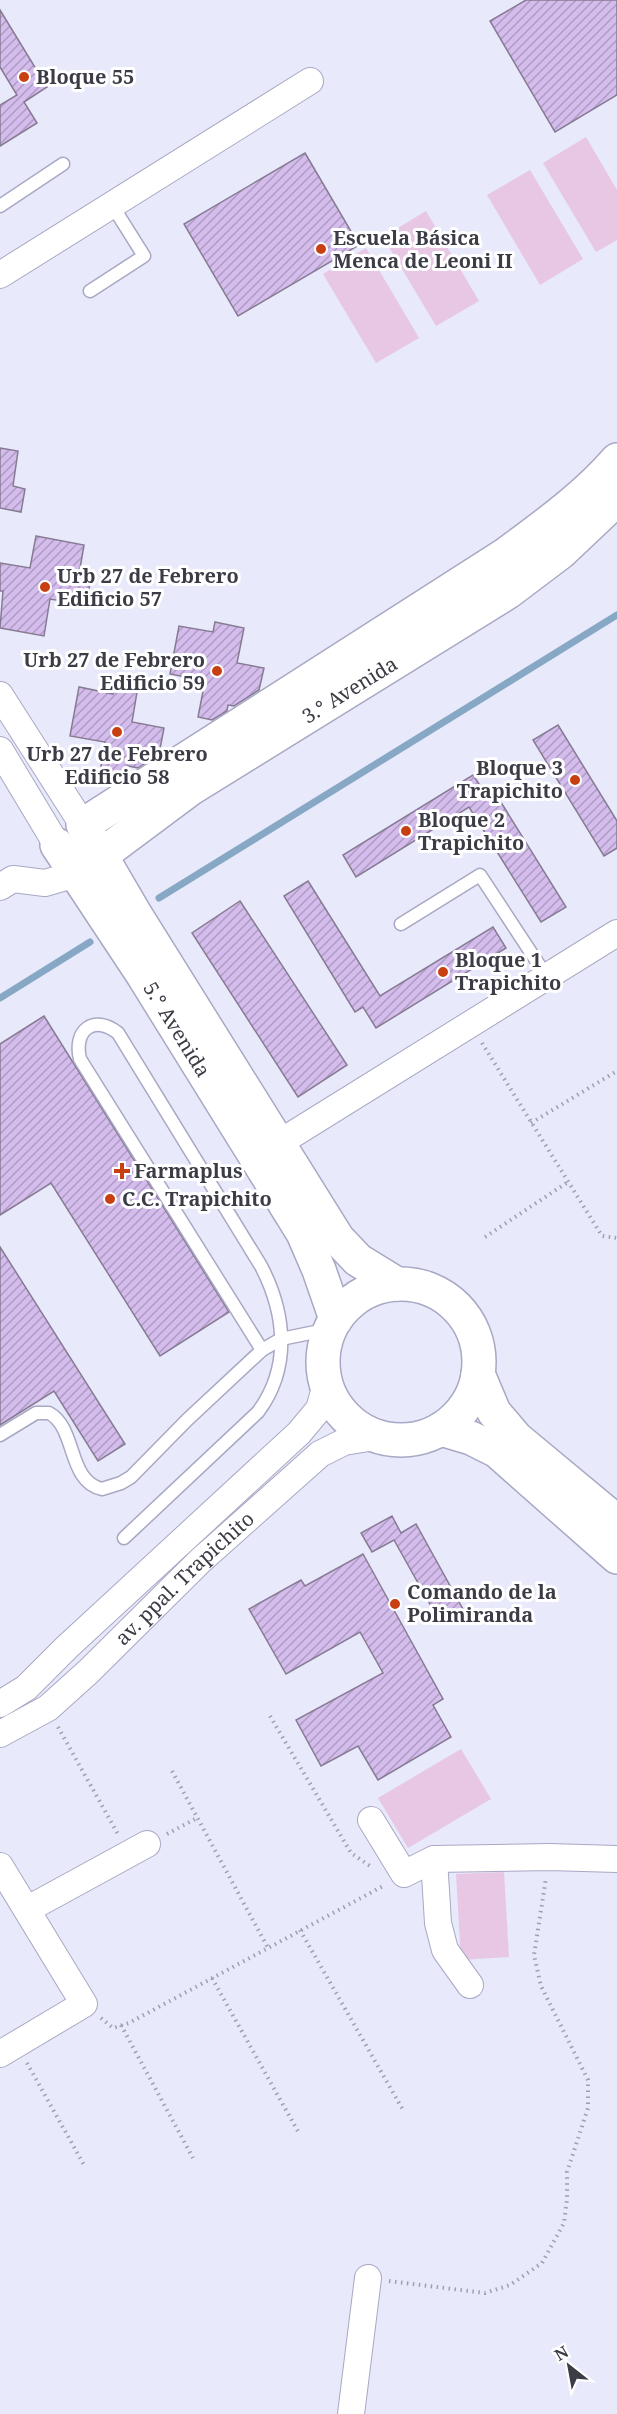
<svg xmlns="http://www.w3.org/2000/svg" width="617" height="2414" font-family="'Noto Serif',serif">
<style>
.park{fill:#e7c7e3}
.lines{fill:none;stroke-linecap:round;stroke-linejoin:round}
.stream{stroke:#87a8c4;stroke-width:7}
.building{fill:url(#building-hatch);stroke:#877b94;stroke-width:1.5}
.lane-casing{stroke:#a8a8c4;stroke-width:15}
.street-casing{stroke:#a8a8c4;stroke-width:28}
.secondary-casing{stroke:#a8a8c4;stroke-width:36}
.path{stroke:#9fa0ae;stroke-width:4;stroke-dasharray:1.5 4.5;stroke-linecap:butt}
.lane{stroke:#fff;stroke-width:12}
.street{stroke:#fff;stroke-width:26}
.secondary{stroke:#fff;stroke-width:33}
.poi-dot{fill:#c84012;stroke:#fff;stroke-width:2}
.labels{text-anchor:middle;stroke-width:6;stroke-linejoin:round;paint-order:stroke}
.poi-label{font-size:20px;font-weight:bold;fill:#3c3c47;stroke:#fff;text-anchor:start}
.street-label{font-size:20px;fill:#3c3c47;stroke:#fff}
</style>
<defs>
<pattern id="building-hatch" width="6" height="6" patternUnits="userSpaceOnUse" patternTransform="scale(1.5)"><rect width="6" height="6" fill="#d4bdec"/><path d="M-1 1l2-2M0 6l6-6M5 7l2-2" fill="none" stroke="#ad9bc1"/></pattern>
</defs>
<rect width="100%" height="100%" fill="#e8e9fa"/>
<g class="park">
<polygon points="586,137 617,190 617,240 596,252 543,163"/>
<polygon points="530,170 583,259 540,285 487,195"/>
<polygon points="426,211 479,301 436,326 383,237"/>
<polygon points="366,248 419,338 376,363 323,274"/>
<polygon points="461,1749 491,1799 408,1848 378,1798"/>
<polygon points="504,1872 509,1957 461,1960 456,1874"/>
</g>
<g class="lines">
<g class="stream">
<polyline points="159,898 617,615"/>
<polyline points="0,998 90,942"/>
</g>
</g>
<g class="building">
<polygon points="526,0 617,0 617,95 555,132 490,21"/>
<polygon points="0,10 47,87 24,102 37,123 0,146 0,105 17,95 0,67"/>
<polygon points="305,153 359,245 238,316 184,224"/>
<polygon points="0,448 18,451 13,486 25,489 21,512 0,508"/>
<polygon points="36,536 84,545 78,580 90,582 87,605 50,599 44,636 0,628 3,591 0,591 0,563 30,568"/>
<polygon points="215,622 244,628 237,663 264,668 259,690 234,706 228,705 227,711 212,720 198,717 205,681 170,674 179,626 213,632"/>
<polygon points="115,682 138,686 132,722 164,728 159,754 138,768 128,766 127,775 116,782 99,778 105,742 70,736 79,687 113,694"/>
<polygon points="558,725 617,821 617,848 604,856 533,740"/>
<polygon points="473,775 487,796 494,791 566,907 541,922 469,807 356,877 343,855"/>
<polygon points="308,881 380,996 493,927 506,948 376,1028 363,1007 355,1012 284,896"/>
<polygon points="240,901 347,1065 298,1097 192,933"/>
<polygon points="44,1016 229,1312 160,1356 51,1183 0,1215 0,1044"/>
<polygon points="0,1247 125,1444 98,1461 54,1391 0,1425"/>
<polygon points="392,1516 401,1533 416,1524 464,1611 441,1624 394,1540 372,1552 361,1533"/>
<polygon points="363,1554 443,1699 433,1705 451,1737 378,1780 358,1746 321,1766 296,1720 383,1673 360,1632 286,1674 249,1609 301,1580 305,1586"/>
</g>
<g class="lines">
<defs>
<g id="lane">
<polyline points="0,206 63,164"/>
<polyline points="90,291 144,256 112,205"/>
<polyline points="401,924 480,875 547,977"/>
<path d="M0,1435L36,1413H49C77,1428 67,1481 102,1489L121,1483L131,1477L187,1420L262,1350L281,1339L330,1329"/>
<path d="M124,1538L258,1412C291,1368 286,1314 261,1266L118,1033C94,1014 73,1030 80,1059L262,1350"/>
</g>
<g id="street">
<polyline points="0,275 310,81"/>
<polyline points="0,695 83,825"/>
<polyline points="0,750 57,845"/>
<polyline points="0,887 13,879 45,883 76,874"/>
<polyline points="279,1143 617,933"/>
<polyline points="0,1704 26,1688 67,1647 299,1433 319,1409 326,1385"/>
<path id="s1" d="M0,1734L48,1708L88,1672L200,1561L320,1454L344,1442L375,1437"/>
<polyline points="371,1820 404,1874 434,1859 549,1857 617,1859"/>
<polyline points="434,1859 438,1923 445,1950 470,1985"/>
<polyline points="0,1866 84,2004 0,2054"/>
<polyline points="28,1909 147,1844"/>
<polyline points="351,2414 368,2278"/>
</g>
<g id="secondary">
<path id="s2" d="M57,845L143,975L303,1233L319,1270L336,1319"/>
<path id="s3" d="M76,874L190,789L508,592L561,552L617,499"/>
<path d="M397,1284L358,1260L338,1239L135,914L83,825L505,555C544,526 585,497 617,460"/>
<circle cx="401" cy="1362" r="78"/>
<polyline points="478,1374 494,1412 516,1438 617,1522"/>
<polyline points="441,1429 471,1438 497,1451 617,1557"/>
</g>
</defs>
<use href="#lane" class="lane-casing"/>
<use href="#street" class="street-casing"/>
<use href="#secondary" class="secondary-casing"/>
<g class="path">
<polyline points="482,1043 602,1236 617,1238"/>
<polyline points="531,1123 617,1071"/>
<polyline points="485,1237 568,1182"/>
<polyline points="270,1716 351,1853 373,1868"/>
<polyline points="58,1727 119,1836"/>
<polyline points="172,1771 268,1948"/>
<polyline points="167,1834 197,1818"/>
<polyline points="300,1930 403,2110"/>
<polyline points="212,1978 300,2135"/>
<polyline points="101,2018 113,2028 129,2023 385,1885"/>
<polyline points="121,2025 193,2158"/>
<polyline points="27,2063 84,2165"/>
<polyline points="389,2281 485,2293 510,2285 542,2263 564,2223 567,2199 567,2172 588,2108 588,2080 541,1986 534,1955 546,1878"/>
</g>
<use href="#lane" class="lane"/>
<use href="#street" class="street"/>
<use href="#secondary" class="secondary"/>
</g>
<g class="poi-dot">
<circle cx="24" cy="77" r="6"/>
<circle cx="321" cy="249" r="6"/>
<circle cx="45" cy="587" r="6"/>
<circle cx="217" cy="671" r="6"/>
<circle cx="117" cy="732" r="6"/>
<circle cx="575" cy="780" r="6"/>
<circle cx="406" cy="831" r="6"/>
<circle cx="443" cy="972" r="6"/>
<path d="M119 1162h6v6h6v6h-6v6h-6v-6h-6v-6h6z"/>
<circle cx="110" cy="1199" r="6"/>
<circle cx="395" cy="1604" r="6"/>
</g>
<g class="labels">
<g class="poi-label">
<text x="36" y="84">Bloque 55</text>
<text x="333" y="245">Escuela Básica<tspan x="333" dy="23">Menca de Leoni II</tspan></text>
<text x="57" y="583">Urb 27 de Febrero<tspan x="57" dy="23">Edificio 57</tspan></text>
<text x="205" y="667" text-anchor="end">Urb 27 de Febrero<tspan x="205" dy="23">Edificio 59</tspan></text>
<text x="117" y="761" text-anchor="middle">Urb 27 de Febrero<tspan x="117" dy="23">Edificio 58</tspan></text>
<text x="563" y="775" text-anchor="end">Bloque 3<tspan x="563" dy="23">Trapichito</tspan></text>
<text x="418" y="827">Bloque 2<tspan x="418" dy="23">Trapichito</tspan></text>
<text x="455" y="967">Bloque 1<tspan x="455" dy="23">Trapichito</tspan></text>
<text x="134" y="1178">Farmaplus</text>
<text x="122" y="1206">C.C. Trapichito</text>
<text x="407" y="1599">Comando de la<tspan x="407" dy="23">Polimiranda</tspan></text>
</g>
<g class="street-label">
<text dy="7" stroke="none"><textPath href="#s3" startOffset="330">3.° Avenida</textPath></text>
<text dy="7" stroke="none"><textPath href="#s2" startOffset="220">5.° Avenida</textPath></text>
<text dy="7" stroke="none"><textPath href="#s1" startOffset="243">av. ppal. Trapichito</textPath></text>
</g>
</g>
<g transform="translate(569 2366) rotate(329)" stroke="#ffffff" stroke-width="4.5" paint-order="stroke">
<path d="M0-4.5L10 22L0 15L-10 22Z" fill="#3c3c47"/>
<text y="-9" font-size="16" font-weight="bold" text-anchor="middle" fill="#3c3c47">N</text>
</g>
</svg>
